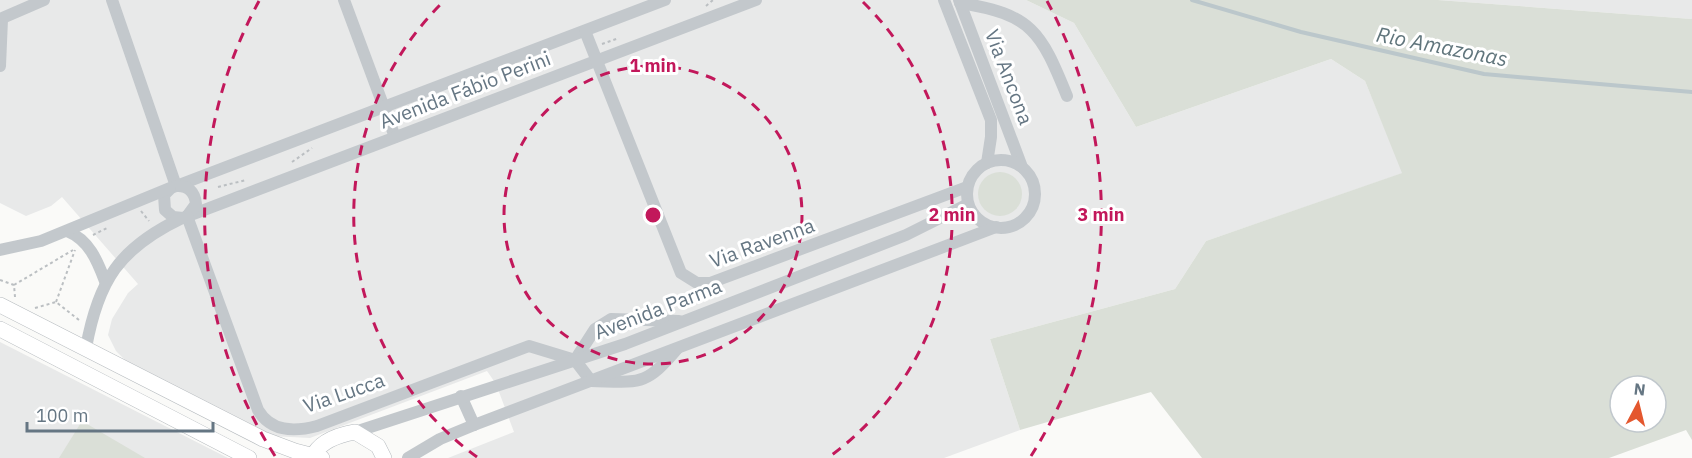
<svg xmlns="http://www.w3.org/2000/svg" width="1692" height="458" font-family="'IBM Plex Sans',sans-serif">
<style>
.built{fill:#e8e9e9}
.green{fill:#dadfd7;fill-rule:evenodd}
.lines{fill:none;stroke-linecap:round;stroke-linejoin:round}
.stream{stroke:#bbc7cb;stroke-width:4}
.major-casing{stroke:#b5babe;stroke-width:16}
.path{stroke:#bbbfc2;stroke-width:2;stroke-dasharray:3 3;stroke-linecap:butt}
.minor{stroke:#c3c8cc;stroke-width:12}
.major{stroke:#fff;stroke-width:15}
.ring{fill:none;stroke:#c2185b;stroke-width:3;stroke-dasharray:10 8}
.labels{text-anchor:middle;stroke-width:6;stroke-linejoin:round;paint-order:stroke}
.street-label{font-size:20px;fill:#657683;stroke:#fff}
.water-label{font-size:21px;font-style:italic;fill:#60757c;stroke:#fff}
.centre{fill:#c2185b;stroke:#fff;stroke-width:3}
.ring-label{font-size:18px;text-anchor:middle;font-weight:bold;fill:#c2185b;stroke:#fff;stroke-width:6;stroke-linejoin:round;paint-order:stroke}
</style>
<rect width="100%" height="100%" fill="#fafaf8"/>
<g class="built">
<polygon points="0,0 1026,0 1074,23 1136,127 1331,59 1365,81 1403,173 1206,241 1175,289 990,339 1020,430 944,458 448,458 514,432 496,384 487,371 310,438 271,436 127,362 116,351 108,335 112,319 128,293 138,284 62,197 51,206 26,216 0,203"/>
<polygon points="1438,0 1692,0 1692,19"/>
<polygon points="0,342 228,458 0,458"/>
</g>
<g class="green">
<path d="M1026,0H1438L1692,19V440L1686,430L1609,458H1202L1151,392L1020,430L990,339L1175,289L1206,241L1402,173L1365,81L1331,59L1136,127L1074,23ZM1620,386H1656V422H1620Z"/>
<circle cx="1000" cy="194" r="22"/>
<polygon points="82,421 145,458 59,458"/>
</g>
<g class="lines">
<polyline class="stream" points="1192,0 1301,32 1484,74 1692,92"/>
<defs>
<g id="major">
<polyline points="0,305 263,439 295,451 322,458"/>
<polyline points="0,329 249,458"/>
<path d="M312,458C319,441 338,435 355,432L378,446L384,458"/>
</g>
</defs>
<use href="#major" class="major-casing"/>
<g class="path">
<polyline points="706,6 713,0"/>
<polyline points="602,44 619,38"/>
<polyline points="517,70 532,71"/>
<polyline points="292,162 312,148"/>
<polyline points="218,187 246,180"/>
<polyline points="141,211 149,221"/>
<polyline points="93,235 109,227"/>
<polyline points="0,280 14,285 15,297"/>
<polyline points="14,285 73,250"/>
<polyline points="56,302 75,250"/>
<polyline points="35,308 56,302 79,320"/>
</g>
<g class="minor">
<polyline points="112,0 176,186"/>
<polyline points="344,0 395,137"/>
<polyline points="665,0 171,188 164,195 165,210 173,217 183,218 756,0"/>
<polyline points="944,0 991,120 991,137 987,163"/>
<polyline points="959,0 1022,167"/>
<path d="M960,3C1032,14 1041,32 1067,96"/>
<polyline points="0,19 44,0"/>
<polyline points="585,31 681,273 697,283 710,283 967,187"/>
<polyline points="0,66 2,19"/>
<circle cx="1001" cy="194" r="34"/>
<path d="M176,186C188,185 195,192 196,204L188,215"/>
<path d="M187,216L258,410C271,432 294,432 317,426L529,346L575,360"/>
<path d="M67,231C89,240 97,260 105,281"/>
<polyline points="0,250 41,241 170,188"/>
<path d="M86,348C98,281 119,248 182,218"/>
<polyline points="575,360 595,329 611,319 679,321"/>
<path d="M575,360L591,381C639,382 645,387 677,349"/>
<polyline points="461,396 474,425"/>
<polyline points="355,432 625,344 906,235 968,204"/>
<polyline points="408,458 440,439 474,425 996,227"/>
</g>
<use href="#major" class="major"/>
</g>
<g class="ring">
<circle cx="653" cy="215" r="149"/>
<path d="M477 457A299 299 0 0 1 443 2M863 2A299 299 0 0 1 829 457"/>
<path d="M275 456A448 448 0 0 1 259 1M1047 1A448 448 0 0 1 1031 456"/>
</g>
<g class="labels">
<g class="street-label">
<text transform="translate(1009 77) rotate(69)" y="7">Via Ancona</text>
<text transform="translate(465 90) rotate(-21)" y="7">Avenida Fábio Perini</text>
<text transform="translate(762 243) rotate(-20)" y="7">Via Ravenna</text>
<text transform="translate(658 309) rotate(-21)" y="7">Avenida Parma</text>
<text transform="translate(344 393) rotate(-19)" y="7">Via Lucca</text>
</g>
<g class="water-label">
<text transform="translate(1442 47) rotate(11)" y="7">Rio Amazonas</text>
</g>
</g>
<circle cx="653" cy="215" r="9" class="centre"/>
<g class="ring-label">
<text x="653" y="72">1 min</text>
<text x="952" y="221">2 min</text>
<text x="1101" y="221">3 min</text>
</g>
<g transform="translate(1638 404) rotate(7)"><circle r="28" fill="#ffffff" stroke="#c1c8cd" stroke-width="1.5"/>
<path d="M0-4.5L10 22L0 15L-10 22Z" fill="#e4572e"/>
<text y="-9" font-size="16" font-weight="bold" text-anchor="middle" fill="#657683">N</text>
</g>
<path d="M27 422v9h186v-9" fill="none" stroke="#657683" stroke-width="3"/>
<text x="36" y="422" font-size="18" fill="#657683" stroke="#ffffff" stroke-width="4.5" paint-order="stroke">100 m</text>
</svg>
